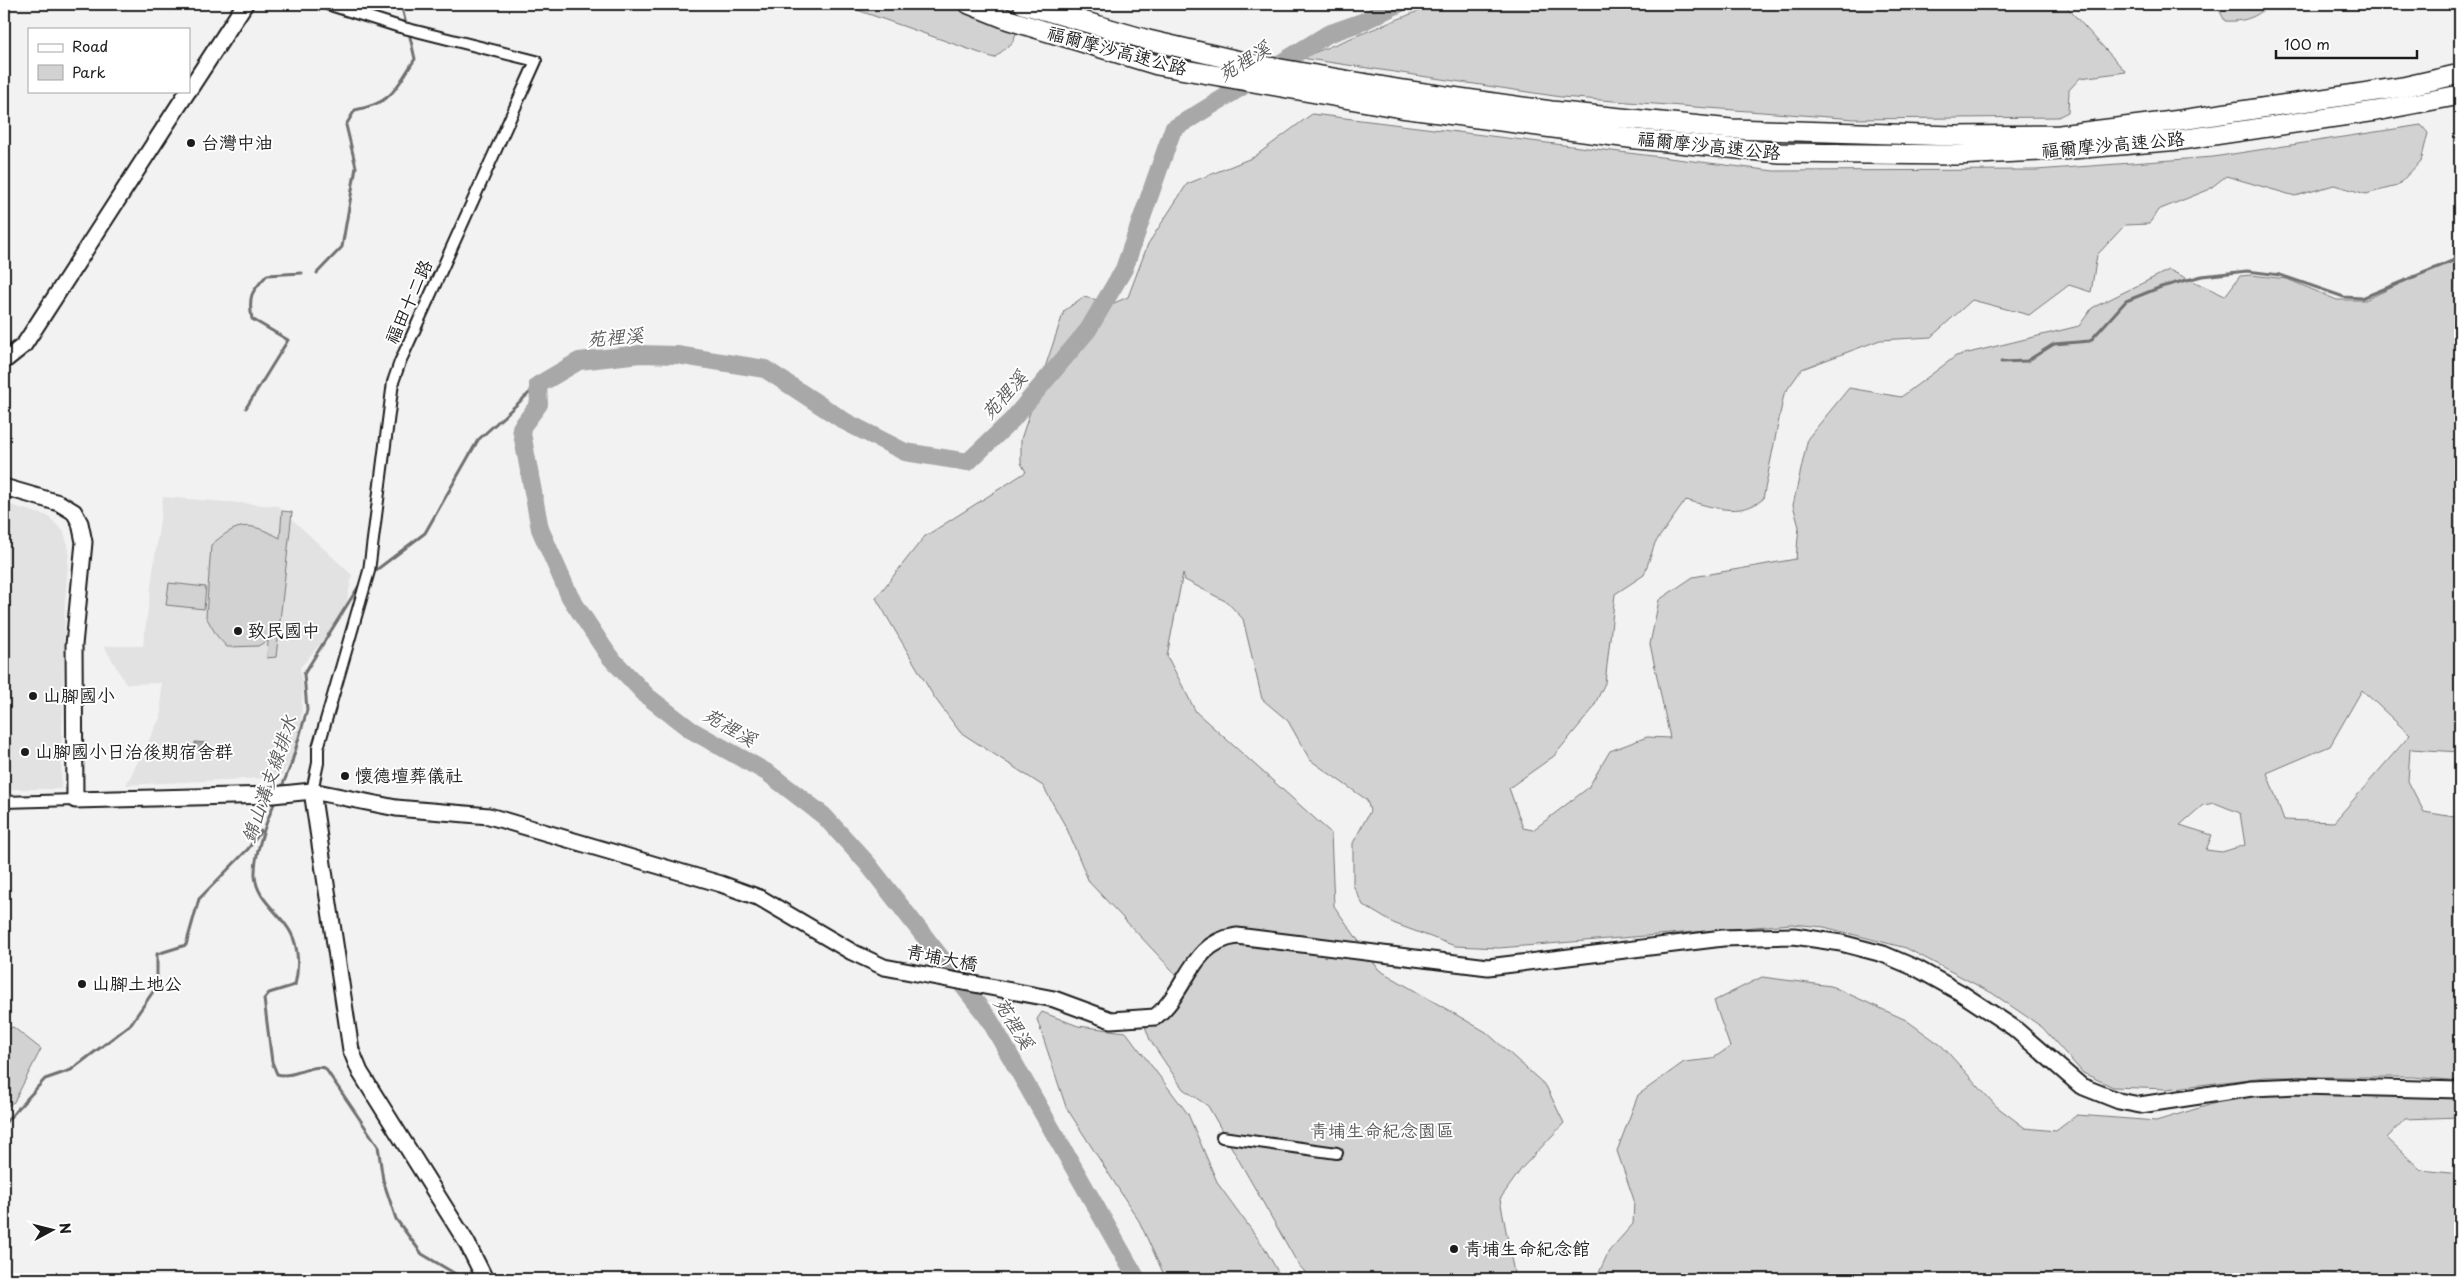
<svg xmlns="http://www.w3.org/2000/svg" width="2464" height="1283" font-family="'Playpen Sans','LXGW WenKai TC',sans-serif">
<style>
.built{fill:#e2e2e2}
.green{fill:#d2d2d2;stroke:#777;fill-rule:evenodd}
.water{fill:#a8a8a8;stroke:#707070}
.lines{fill:none;stroke-linecap:round;stroke-linejoin:round}
.stream{stroke:#707070;stroke-width:3}
.river{stroke:#a8a8a8;stroke-width:18}
.minor-casing{stroke:#1c1c1c;stroke-width:14}
.secondary-casing{stroke:#1c1c1c;stroke-width:19}
.motorway-casing{stroke:#1c1c1c;stroke-width:22}
.minor{stroke:#fff;stroke-width:10}
.secondary{stroke:#fff;stroke-width:15}
.motorway{stroke:#fff;stroke-width:19}
.poi-dot{fill:#1c1c1c;stroke:#fff;stroke-width:2}
.labels{text-anchor:middle;stroke-width:4;stroke-linejoin:round;paint-order:stroke}
.street-label{font-size:18px;fill:#1c1c1c;stroke:#fff}
.poi-label{font-size:18px;fill:#1c1c1c;stroke:#fff;text-anchor:start}
.park-label{font-size:18px;fill:#5c5c5c;stroke:#fff}
.water-label{font-size:19px;font-style:italic;fill:#5b5b5b;stroke:#fff}
</style>
<rect width="100%" height="100%" fill="#f2f2f2"/>
<filter id="ink" filterUnits="userSpaceOnUse"><feTurbulence type="fractalNoise" baseFrequency=".02" numOctaves="2"/><feDisplacementMap in="SourceGraphic" scale="10" xChannelSelector="R" yChannelSelector="G"/><feConvolveMatrix kernelMatrix="1 2 1 2 8 2 1 2 1" color-interpolation-filters="sRGB"/></filter>
<g filter="url(#ink)">
<g class="built">
<polygon points="163,497 278,506 352,575 344,615 300,668 303,689 299,748 281,777 126,785 161,716 161,683 126,684 104,646 143,646"/>
<polygon points="4,503 48,516 64,532 69,550 65,603 61,789 4,789"/>
</g>
<g class="green">
<polygon points="840,4 944,4 1018,29 1012,43 994,58"/>
<polygon points="1429,4 2064,4 2126,72 2080,78 2069,90 2068,112 2058,117 1855,119 1561,97 1301,58 1426,8"/>
<path d="M2216,4H2270C2257,18 2243,22 2225,21Z"/>
<path d="M1312,114L1774,171L2036,170L2213,157L2421,125L2428,133L2421,161L2397,186L2366,194L2334,185L2295,196L2226,176L2208,190L2158,210L2149,224L2125,225L2097,255L2091,292L2069,285L2029,315L1972,300L1931,337L1880,340L1802,369L1784,394L1763,499C1740,518 1712,507 1686,500L1655,543L1644,575L1615,594L1605,683L1592,710L1554,756L1509,788L1523,828L1533,830L1588,788L1610,751L1647,737L1670,738L1650,644L1659,600L1693,577L1796,559L1799,527L1793,505L1808,438L1849,388L1901,397L1956,356L2079,326L2092,308L2169,270L2225,296L2240,276L2251,275L2287,279L2337,300H2365L2460,256V752L2410,749L2408,781L2424,812L2460,818V1081L2413,1077H2265L2167,1089L2113,1087L2083,1073L2042,1027L1992,993L1906,948L1824,927L1791,924L1499,948L1455,946L1393,923L1363,905L1353,885V843L1370,811L1367,800L1310,760L1288,721L1262,699L1243,619L1227,602L1185,580L1183,573L1167,656L1196,712L1331,833L1334,906L1379,970L1486,1032L1546,1086L1564,1123L1522,1168L1500,1199L1514,1273L1511,1279H1311L1298,1264L1208,1106L1183,1089L1150,1040L1145,1026L1166,1016L1184,992L1172,970L1089,882L1067,829L1043,786L960,732L934,697L876,598L924,537L1026,472L1021,463V439L1064,311L1083,297L1114,303L1128,297L1148,244L1187,184L1254,157ZM2362,690L2410,735L2334,822L2284,820L2267,773L2330,746ZM2215,803L2240,813L2245,845L2222,852L2206,850L2212,835L2180,825L2203,805Z"/>
<path d="M282,511L292,512L276,657L267,658L268,640L258,646L227,647L217,636L206,617L211,545C238,522 248,521 280,538Z"/>
<polygon points="169,583 206,587 204,609 166,605"/>
<polygon points="1762,977 1831,986 1906,1020 1942,1046 1996,1106 2025,1128 2056,1131 2077,1115 2156,1121 2249,1093 2460,1096 2460,1117 2405,1119 2387,1138 2421,1170 2460,1174 2460,1279 1596,1279 1609,1251 1633,1224 1634,1200 1617,1151 1638,1095 1684,1062 1712,1059 1730,1047 1714,1001"/>
<polygon points="1042,1012 1078,1026 1126,1032 1188,1114 1218,1184 1264,1247 1282,1279 1166,1279 1139,1221 1066,1107 1037,1019"/>
<polygon points="13,1027 41,1049 14,1102 4,1107 4,1030"/>
</g>
<polygon class="water" points="195,742 208,743 207,751 195,750"/>
<g class="lines">
<g class="stream">
<polyline points="398,4 402,8 405,20"/>
<path d="M317,273L342,247L356,167L346,125L355,110C393,103 395,89 415,59L410,37"/>
<polyline points="2001,362 2027,361 2054,344 2090,341 2126,301 2161,287 2202,276 2247,271 2280,275 2344,297 2362,298 2460,258"/>
<path d="M246,408L288,340L252,319C248,296 251,292 267,275L302,273"/>
<polyline points="371,574 425,533 478,440 538,385"/>
<polyline points="280,791 291,765 307,710 304,674 362,581"/>
<path d="M276,799C267,820 254,852 255,875C256,900 281,913 291,933C299,948 299,969 295,985L269,993L264,999L272,1062L277,1074C293,1079 308,1064 325,1068L378,1146L383,1180L396,1219L422,1254L464,1279"/>
<polyline points="4,1124 45,1079 71,1070 130,1025 157,986 157,954 186,945 199,899 248,849 261,831"/>
</g>
<polyline class="river" points="1137,1279 989,1019 867,863 824,816 768,773 691,730 647,696 609,656 570,597 540,529 521,428 539,404 538,385 579,361 640,354 677,355 765,369 846,422 905,452 968,462 1012,420 1088,330 1124,269 1173,129 1328,34 1362,22 1399,4"/>
<defs>
<g id="minor">
<polyline points="312,791 318,763 318,748 369,571 393,382 400,362 536,61 400,27 327,4"/>
<polyline points="4,802 75,800"/>
<polyline points="1222,1137 1337,1153"/>
</g>
<g id="secondary">
<polyline points="189,90 245,4"/>
<polyline points="4,361 24,345 188,91"/>
<path d="M4,487L59,503L74,512L80,523L84,542L74,645L75,800L273,795L312,791L396,808L489,816L721,884L760,898L852,952L884,967L1054,999L1111,1020L1155,1017C1188,991 1190,942 1237,936L1488,967L1723,938L1794,936L1841,943L1883,954L1918,969L1961,993L2014,1028L2081,1086L2119,1101L2140,1105L2252,1088L2299,1086L2460,1090"/>
<polyline points="312,791 351,1050 360,1072 467,1243 485,1279"/>
</g>
<g id="motorway">
<polyline points="969,4 1009,20 1157,65 1401,108 1637,139 1780,153 1956,155 2060,150 2180,140 2376,111 2460,95"/>
<polyline points="1023,4 1148,40 1257,65 1403,90 1551,111 1731,129 1954,136 2060,135 2181,120 2403,87 2460,74"/>
</g>
</defs>
<use href="#minor" class="minor-casing"/>
<use href="#secondary" class="secondary-casing"/>
<use href="#motorway" class="motorway-casing"/>
<use href="#minor" class="minor"/>
<use href="#secondary" class="secondary"/>
<use href="#motorway" class="motorway"/>
</g>
</g>
<g class="poi-dot">
<circle cx="191" cy="143" r="5"/>
<circle cx="238" cy="631" r="5"/>
<circle cx="33" cy="696" r="5"/>
<circle cx="25" cy="752" r="5"/>
<circle cx="345" cy="776" r="5"/>
<circle cx="82" cy="984" r="5"/>
<circle cx="1454" cy="1249" r="5"/>
</g>
<g class="labels">
<g class="street-label">
<text transform="translate(1117 51) rotate(15)" y="6">福爾摩沙高速公路</text>
<text transform="translate(2113 145) rotate(-5)" y="6">福爾摩沙高速公路</text>
<text transform="translate(1709 146) rotate(6)" y="6">福爾摩沙高速公路</text>
<text transform="translate(409 302) rotate(-66)" y="6">福田十二路</text>
<text transform="translate(942 958) rotate(11)" y="6">青埔大橋</text>
</g>
<g class="poi-label">
<text x="201" y="149">台灣中油</text>
<text x="248" y="637">致民國中</text>
<text x="43" y="702">山腳國小</text>
<text x="35" y="758">山腳國小日治後期宿舍群</text>
<text x="355" y="782">懷德壇葬儀社</text>
<text x="92" y="990">山腳土地公</text>
<text x="1464" y="1255">青埔生命紀念館</text>
</g>
<g class="park-label">
<text x="1382" y="1137">青埔生命紀念園區</text>
</g>
<g class="water-label">
<text transform="translate(1244 61) rotate(-32)" y="7">苑裡溪</text>
<text transform="translate(615 337) rotate(-5)" y="7">苑裡溪</text>
<text transform="translate(1004 395) rotate(-48)" y="7">苑裡溪</text>
<text transform="translate(730 727) rotate(30)" y="7">苑裡溪</text>
<text transform="translate(269 779) rotate(-71)" y="7">錦山溝支線排水</text>
<text transform="translate(1014 1023) rotate(58)" y="7">苑裡溪</text>
</g>
</g>
<rect width="2464" height="1283" fill="none" stroke="#fff" stroke-width="20"/>
<rect x="10" y="10" width="2444" height="1263" fill="none" stroke="#1c1c1c" stroke-width="2" filter="url(#ink)"/>
<rect x="28" y="28" width="162" height="65" fill="#ffffff" stroke="#a4a4a4"/>
<rect x="38" y="44" width="25" height="8" fill="#ffffff" stroke="#a4a4a4"/>
<text x="72" y="52" font-size="15" fill="#1c1c1c">Road</text>
<rect x="38" y="65" width="25" height="15" fill="#d2d2d2" stroke="#a4a4a4"/>
<text x="72" y="78" font-size="15" fill="#1c1c1c">Park</text>
<g transform="translate(52 1230) rotate(83)" stroke="#ffffff" stroke-width="4" paint-order="stroke">
<path d="M0-4L9 19L0 12L-9 19Z" fill="#1c1c1c"/>
<text y="-8" font-size="14" font-weight="bold" text-anchor="middle" fill="#1c1c1c">N</text>
</g>
<path d="M2276 50v8h141v-8" fill="none" stroke="#1c1c1c" stroke-width="2.5"/>
<text x="2284" y="50" font-size="15" fill="#1c1c1c" stroke="#ffffff" stroke-width="4" paint-order="stroke">100 m</text>
</svg>
